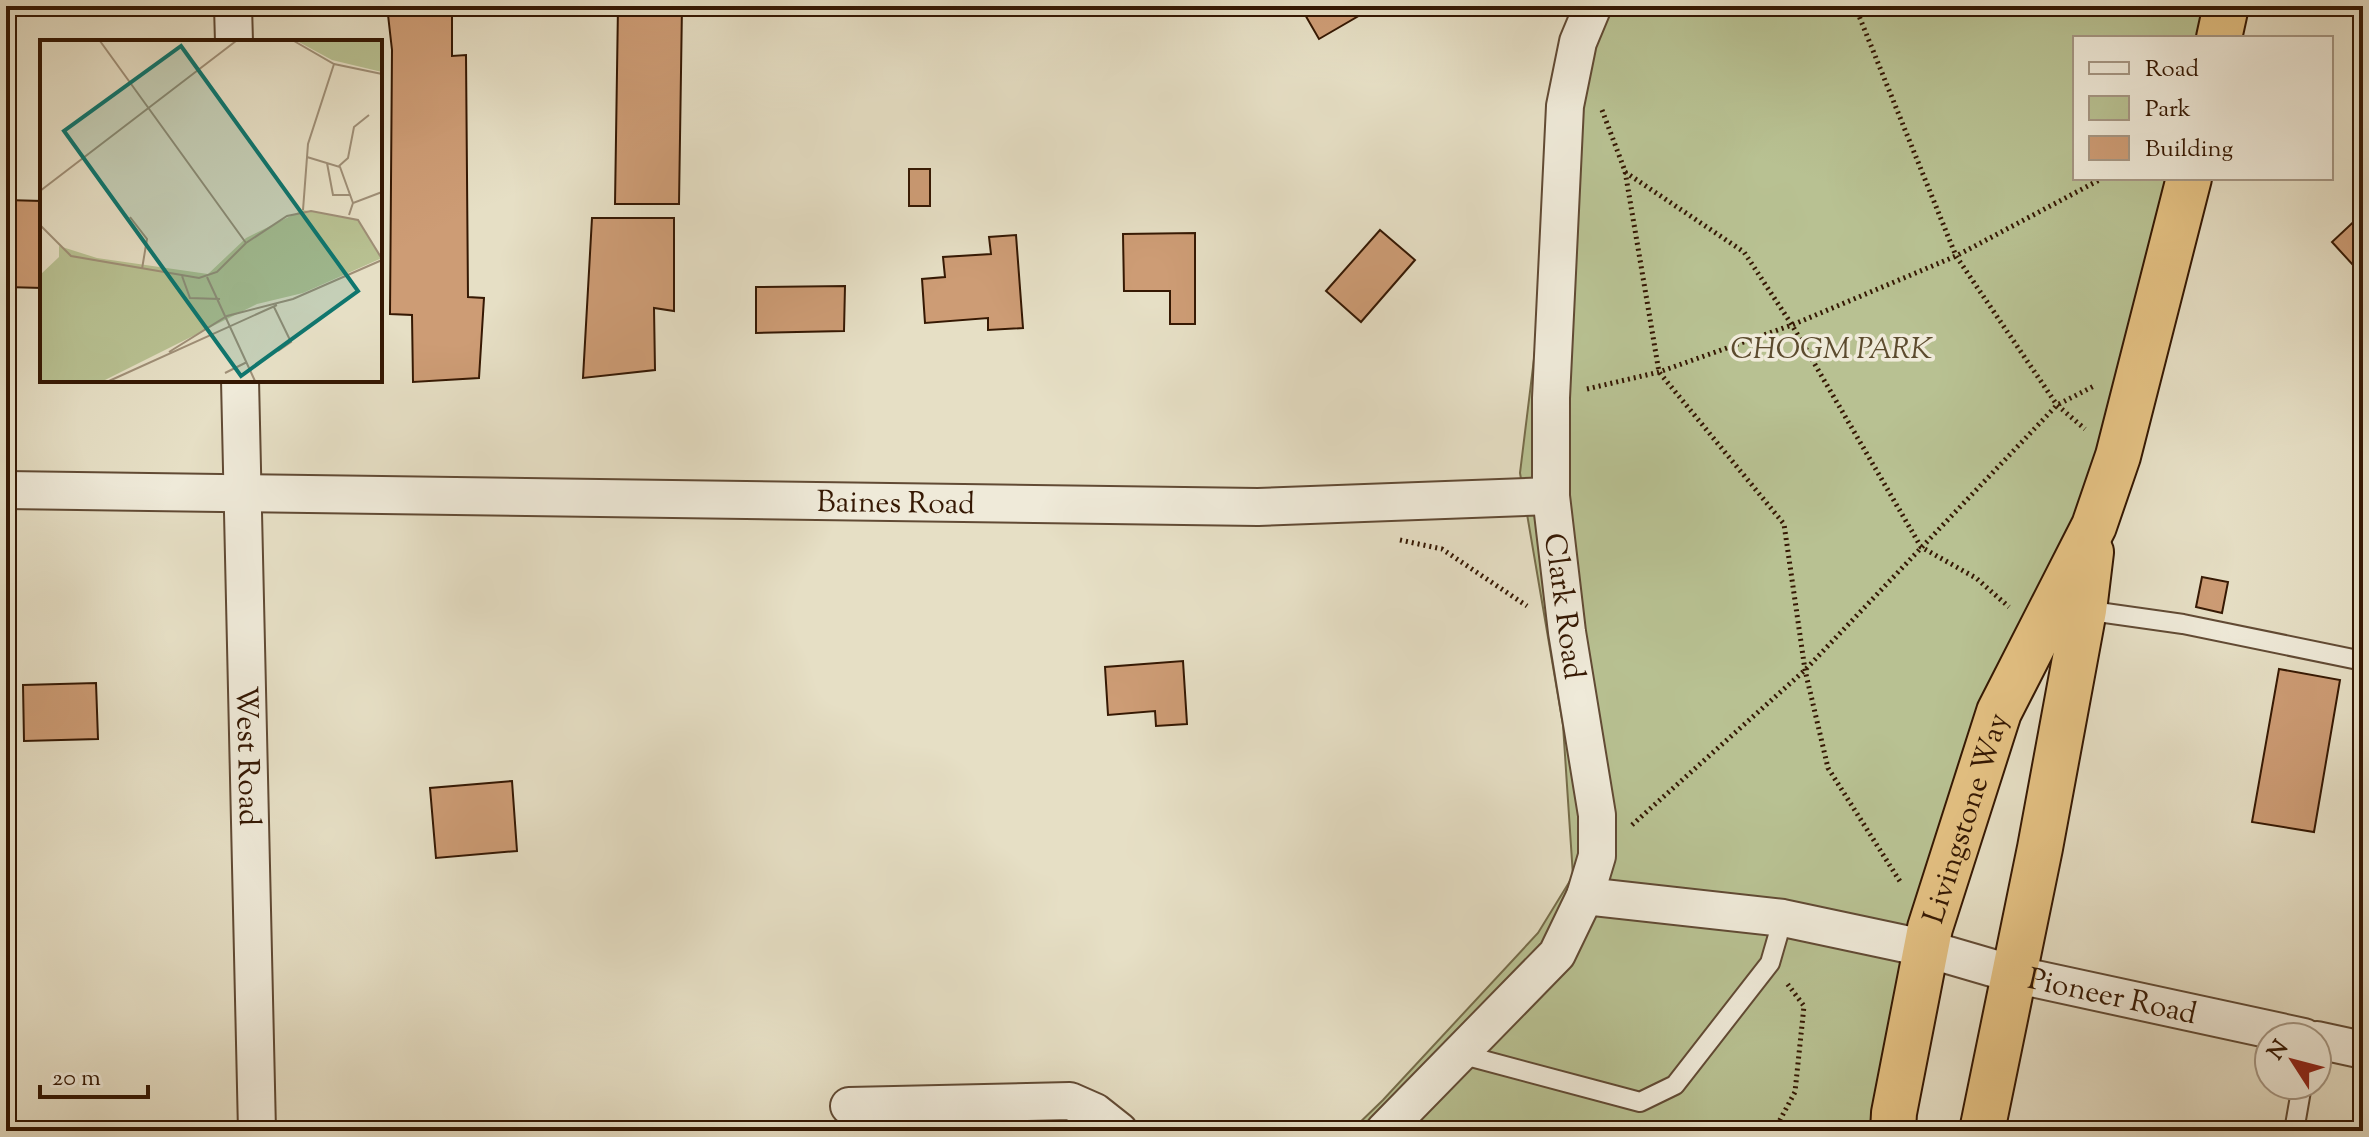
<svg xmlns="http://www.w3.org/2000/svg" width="2369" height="1137" font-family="'Sorts Mill Goudy',serif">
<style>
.green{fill:#b8c192;stroke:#766c4a;stroke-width:2}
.building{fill:#cd9c75;stroke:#351803;stroke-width:2}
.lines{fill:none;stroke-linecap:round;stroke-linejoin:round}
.service-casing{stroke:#614a34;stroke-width:22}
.minor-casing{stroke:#614a34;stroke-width:40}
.trunk-casing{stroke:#351803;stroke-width:48}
.path{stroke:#351803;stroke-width:5;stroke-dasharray:2 4;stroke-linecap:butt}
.service{stroke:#efead9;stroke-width:18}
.minor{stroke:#efead9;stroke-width:36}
.trunk{stroke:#e3c082;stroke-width:44}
.labels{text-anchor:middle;stroke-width:7;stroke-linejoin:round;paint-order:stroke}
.park-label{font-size:30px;font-style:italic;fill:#5c4b2e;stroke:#efead9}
.street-label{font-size:30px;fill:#351803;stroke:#efead9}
.inset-road{fill:none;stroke:#9f8f77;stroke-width:2}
.view{fill:#0f766e;fill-opacity:0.15;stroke:#0f766e;stroke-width:4}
.inset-edge{fill:none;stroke:#351803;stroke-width:4}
</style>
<rect width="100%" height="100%" fill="#e6dfc5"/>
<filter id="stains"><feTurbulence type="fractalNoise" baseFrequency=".0025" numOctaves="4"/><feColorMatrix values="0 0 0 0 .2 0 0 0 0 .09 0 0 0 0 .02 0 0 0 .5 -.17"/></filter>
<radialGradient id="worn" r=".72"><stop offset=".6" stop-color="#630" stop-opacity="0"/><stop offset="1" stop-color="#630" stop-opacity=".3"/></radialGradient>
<polygon class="green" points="1593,6 2210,6 2203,38 2075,38 2075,178 2174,178 2087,528 2027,627 1878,1131 1351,1131 1383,1100 1538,933 1573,876 1563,725 1520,473 1565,106"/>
<g class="building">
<polygon points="387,6 452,6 452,56 466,55 468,297 484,298 479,378 413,382 412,315 390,314 392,50"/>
<polygon points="618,6 682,6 679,204 615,204"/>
<polygon points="1300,6 1365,6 1367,11 1319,39"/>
<rect x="909" y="169" width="21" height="37"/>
<polygon points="6,200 42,201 42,288 6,287"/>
<polygon points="2363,213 2363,276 2332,242"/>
<polygon points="592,218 674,218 674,311 654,308 655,370 583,378"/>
<polygon points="1380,230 1415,260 1361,322 1326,291"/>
<polygon points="1195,233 1195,324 1170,324 1170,291 1124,291 1123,234"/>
<polygon points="1016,235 1023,328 988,330 988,318 925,323 922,279 945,277 943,257 991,254 989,237"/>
<polygon points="845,286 844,331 756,333 756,287"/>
<polygon points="2363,289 2363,306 2355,297"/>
<polygon points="2202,577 2228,582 2222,613 2196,607"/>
<polygon points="1183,661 1187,724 1156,726 1155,711 1108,715 1105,667"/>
<polygon points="2279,669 2340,680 2314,832 2252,822"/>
<polygon points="96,683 98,739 24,741 23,685"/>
<polygon points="512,781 517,851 436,858 430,788"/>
</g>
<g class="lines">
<defs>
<g id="service">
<polyline points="2084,610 2183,624 2363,661"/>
<polyline points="1460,1054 1640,1102 1675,1085 1770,963 1783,918"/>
<polyline points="2294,1131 2302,1085"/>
</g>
<g id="minor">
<polyline points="233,6 234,42"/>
<path id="s1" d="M240,380L257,1131"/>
<path id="s2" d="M6,490L1258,507L1551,496"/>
<path id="s3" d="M1585,896L1783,918L1924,948L2013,974L2304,1037"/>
<polyline points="2317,1040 2363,1050"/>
<polyline points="849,1106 1070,1101 1095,1112 1119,1131"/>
<polyline points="1384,1131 1557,954 1585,896 1597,856 1597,815 1567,632 1551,496 1551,398 1565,106 1578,42 1593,6"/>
</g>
<g id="trunk">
<polyline points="2219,38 2226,6"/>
<path id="s4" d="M1893,1131L1894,1113L1930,928L1999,712L2094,526L2118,456L2189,178"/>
<polyline points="1982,1131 2040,848 2084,610 2091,552"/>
</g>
</defs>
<use href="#service" class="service-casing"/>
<use href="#minor" class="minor-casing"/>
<use href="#trunk" class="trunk-casing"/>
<g class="path">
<polyline points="1855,6 1956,256 2057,405 2085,429"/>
<polyline points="1602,110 1625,171 1659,372 1784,524 1805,670 1828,768 1901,883"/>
<polyline points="1625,172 1744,252 1792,325 1921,547 1976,578 2009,607"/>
<polyline points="1587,389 1659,372 1792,325 1956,256 2103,178"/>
<polyline points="1400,540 1442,549 1527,606"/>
<polyline points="1632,825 1805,670 2057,405 2096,385"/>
<polyline points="1774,1131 1795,1092 1804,1006 1786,982"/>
</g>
<use href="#service" class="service"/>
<use href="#minor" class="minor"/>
<use href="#trunk" class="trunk"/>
</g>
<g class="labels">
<g class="park-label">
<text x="1832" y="358">CHOGM PARK</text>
</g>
<g class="street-label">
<text dy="10" stroke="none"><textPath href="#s2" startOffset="890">Baines Road</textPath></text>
<text transform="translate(1565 606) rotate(82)" y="10">Clark Road</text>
<text dy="10" stroke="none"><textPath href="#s1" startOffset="376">West Road</textPath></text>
<text dy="10" stroke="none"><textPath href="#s4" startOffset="322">Livingstone Way</textPath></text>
<text dy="10" stroke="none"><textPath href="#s3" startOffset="538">Pioneer Road</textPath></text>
</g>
</g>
<g transform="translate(40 40)">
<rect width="342" height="342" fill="#e6dfc5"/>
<path d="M257,1H342V32L292,20ZM263,170L318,180L342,218L263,253L217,264L63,341H0V235L19,217V206L57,218L168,234L206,198Z" fill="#b8c192"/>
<path class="inset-road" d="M60,1L206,203M254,1L294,24L342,34M267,117L300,127L313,163M287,123L293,155H311M299,126L308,118L314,87L329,75M0,151L196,1M263,170L268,104L294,24M309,175L313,163L342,152M90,177L107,199L102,229M0,185L31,216L159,238L177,232L206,203L247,176L271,171L318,180L342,219M142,236L150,258L180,259M167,237L215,341M234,267L251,302L238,311M129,312L187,276L253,259L342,220M185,333L207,322M69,341L237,265"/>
<path class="view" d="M141,6L318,251L201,336L24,91Z"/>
<rect width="342" height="342" class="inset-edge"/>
</g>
<rect width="2369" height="1137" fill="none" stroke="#e6dfc5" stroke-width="32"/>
<rect x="8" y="8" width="2353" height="1121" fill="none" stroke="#351803" stroke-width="4"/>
<rect x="16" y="16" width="2337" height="1105" fill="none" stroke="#351803" stroke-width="2"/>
<rect x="2073" y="36" width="260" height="144" fill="#efead9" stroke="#a59683" stroke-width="2"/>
<rect x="2089" y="62" width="40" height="12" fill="#efead9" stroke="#a59683" stroke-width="2"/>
<text x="2145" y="76" font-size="24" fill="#351803">Road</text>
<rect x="2089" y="96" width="40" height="24" fill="#b8c192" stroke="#a59683" stroke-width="2"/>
<text x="2145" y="116" font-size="24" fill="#351803">Park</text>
<rect x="2089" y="136" width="40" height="24" fill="#cd9c75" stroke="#a59683" stroke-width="2"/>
<text x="2145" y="156" font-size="24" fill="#351803">Building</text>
<g transform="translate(2293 1061) rotate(306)"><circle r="38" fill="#efead9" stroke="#a59683" stroke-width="2"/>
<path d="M0-6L14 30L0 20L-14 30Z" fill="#8f2418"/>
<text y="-12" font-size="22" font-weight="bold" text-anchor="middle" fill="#351803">N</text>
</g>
<path d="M40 1085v12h108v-12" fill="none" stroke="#351803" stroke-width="4"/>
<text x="52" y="1085" font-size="24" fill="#351803" stroke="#efead9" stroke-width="6" paint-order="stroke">20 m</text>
<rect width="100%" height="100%" filter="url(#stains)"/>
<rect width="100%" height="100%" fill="url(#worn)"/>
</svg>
